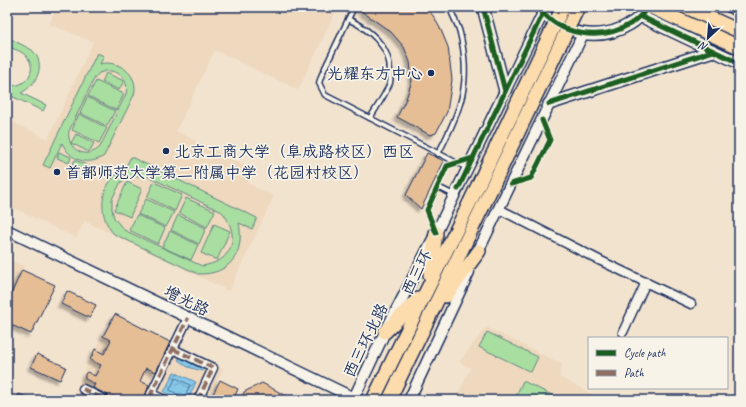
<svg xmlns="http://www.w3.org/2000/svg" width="746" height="407" font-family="Caveat,'LXGW WenKai TC',sans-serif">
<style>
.built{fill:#eed8be}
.garden{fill:#a9dea1;stroke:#628680;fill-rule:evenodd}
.water{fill:url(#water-waves);stroke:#5c8bb1}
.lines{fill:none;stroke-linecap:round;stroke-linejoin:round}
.shore{stroke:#466c95;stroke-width:1}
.building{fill:#e6be96;stroke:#1b2f5e;filter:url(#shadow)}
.service-casing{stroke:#1b2f5e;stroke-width:7}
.minor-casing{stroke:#1b2f5e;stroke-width:11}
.tertiary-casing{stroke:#1b2f5e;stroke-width:13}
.secondary-casing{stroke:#1b2f5e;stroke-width:14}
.trunk-casing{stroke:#1b2f5e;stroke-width:16}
.service{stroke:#f7f3e8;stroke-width:4}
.minor{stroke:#f7f3e8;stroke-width:8}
.tertiary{stroke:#f7f3e8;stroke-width:10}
.secondary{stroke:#f7f3e8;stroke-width:11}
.trunk{stroke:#fcdcac;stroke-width:13}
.trunk-bridge-casing{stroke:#1b2f5e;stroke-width:16;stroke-linecap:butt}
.trunk-bridge{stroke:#fcdcac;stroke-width:13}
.quiet{stroke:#8d6e63;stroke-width:4;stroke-dasharray:8 4;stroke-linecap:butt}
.cycleway-casing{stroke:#f7f3e8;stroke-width:8}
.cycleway{stroke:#1b5e20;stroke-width:5}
.poi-dot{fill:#1b2f5e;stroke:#f7f3e8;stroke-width:1.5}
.labels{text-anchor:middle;stroke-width:3.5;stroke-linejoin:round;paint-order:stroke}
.poi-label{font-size:16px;fill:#1b2f5e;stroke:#f7f3e8;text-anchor:start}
.street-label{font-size:16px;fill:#1b2f5e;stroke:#f7f3e8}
</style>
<defs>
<pattern id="water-waves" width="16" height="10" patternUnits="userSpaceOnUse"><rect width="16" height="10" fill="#87c8e8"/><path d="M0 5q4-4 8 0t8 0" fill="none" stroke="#6ea3bf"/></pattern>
<filter id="shadow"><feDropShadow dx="-3.5" dy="3.5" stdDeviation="1" flood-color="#0004"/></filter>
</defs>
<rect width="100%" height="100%" fill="#f2e3cf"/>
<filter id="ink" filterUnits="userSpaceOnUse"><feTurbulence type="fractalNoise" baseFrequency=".025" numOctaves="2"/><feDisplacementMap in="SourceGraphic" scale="8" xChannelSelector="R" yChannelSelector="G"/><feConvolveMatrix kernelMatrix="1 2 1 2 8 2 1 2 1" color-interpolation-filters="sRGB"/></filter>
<g filter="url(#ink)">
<g class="built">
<polygon points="40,7 338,7 298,90 215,50 176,131 254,170 247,183 274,196 229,291 85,221 76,238 7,205 7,119 48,139 93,42 49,24 54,14"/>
<polygon points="7,258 24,266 7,303"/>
<polygon points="115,314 223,369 208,400 73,400 82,375"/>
<polygon points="486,327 562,364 559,377 603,400 455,400 471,368 459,362"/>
</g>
<g class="garden">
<path d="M7,37L32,50C47,64 37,85 21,93L46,105L43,111L7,94V85C24,90 40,70 26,56C22,51 13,49 7,46Z"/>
<path d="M97,53L104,56L100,64C118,59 140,75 134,95L104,156C87,167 70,160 62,143L50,168L43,165ZM106,71C120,70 129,80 126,94L100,147C86,161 66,149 69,131L94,79L99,73Z"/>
<polygon points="106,73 124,81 119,90 102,82"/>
<polygon points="96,81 124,94 116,110 88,96"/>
<polygon points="87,97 115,111 107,126 80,113"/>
<polygon points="79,114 107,128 99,143 72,130"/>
<polygon points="76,134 94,143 89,152 71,143"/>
<polygon points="59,152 71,157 69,163 57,158"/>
<path d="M131,157L257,218L252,229L239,223C245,253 230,275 198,274L114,234C95,214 100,176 130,168L126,166ZM141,176L149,177L222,212C234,226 238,248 220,260C215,263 208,265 202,266L124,230L114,218L112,209V199L121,182L131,177Z"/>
<polygon points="75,160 87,165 85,171 72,165"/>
<polygon points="127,182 142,189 130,217 114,210"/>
<polygon points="154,182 182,195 175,211 147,197"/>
<polygon points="186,198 215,211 207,227 179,213"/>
<polygon points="146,199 174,212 166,227 138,214"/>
<polygon points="137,215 165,228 158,244 129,230"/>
<polygon points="178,215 206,228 199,244 171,230"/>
<polygon points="214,224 230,231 217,260 201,253"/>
<polygon points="170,231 198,245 191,260 162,247"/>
<polygon points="487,332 538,357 531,372 479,347"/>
<polygon points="523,381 562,400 514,400"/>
</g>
<g class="water">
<polygon points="180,357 196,366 204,368 202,371 188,367 178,360"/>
<polygon points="174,372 196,382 188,400 181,400 164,392"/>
</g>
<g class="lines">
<polygon class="shore" points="176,378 190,385 184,398 170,390"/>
</g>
<g class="building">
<polygon points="357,7 426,7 434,17 441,30 448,47 452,80 447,112 436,133 430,135 397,117 406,99 412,81 410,62 404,47 391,32 357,8"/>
<polygon points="427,153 444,161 421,209 406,195"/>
<polygon points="22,270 55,285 31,334 7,323 7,303"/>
<polygon points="67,291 96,305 90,318 61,304"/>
<polygon points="115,314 170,342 156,372 146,368 140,381 149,385 144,400 120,400 112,396 110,400 108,395 93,388 95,384 85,379 85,374 87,372 95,376 101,365 90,360 95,349 104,354 111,340 103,336"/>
<polygon points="37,354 66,367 60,380 31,367"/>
<polygon points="220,380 238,389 233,400 210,400"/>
<polygon points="262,383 294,400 243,400 244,392"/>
<polygon points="19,394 33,400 16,400"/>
</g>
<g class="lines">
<defs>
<g id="service">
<polyline points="354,7 322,74 319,83 325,95 467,168"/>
<path d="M348,19C369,29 390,46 390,71C390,75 391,79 390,83C385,95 377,107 370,118"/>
<path d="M438,154C461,110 472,83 460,33C458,24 452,16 450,7"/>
<polyline points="438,187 454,195"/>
</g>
<g id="minor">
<polyline points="499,209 601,261 691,304"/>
<polyline points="623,332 646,282"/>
<polyline points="173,349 213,368 198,400"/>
<polyline points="83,389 105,400"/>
<polyline points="165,400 151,394 188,318"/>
</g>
<g id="tertiary">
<polyline points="7,230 354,398"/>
<polyline points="475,258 583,34"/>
<polyline points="353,400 385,332 436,233 543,13"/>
<polyline points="409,400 469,272"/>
</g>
<g id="secondary">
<polyline points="483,7 505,91"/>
<path d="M539,7C559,36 601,42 630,24C638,20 643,13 648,7"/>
<polyline points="731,7 739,11"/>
<polyline points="640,16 739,63"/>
<polyline points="549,104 713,51"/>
</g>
<g id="trunk">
<polyline points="651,7 739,47"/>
<polyline points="686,7 739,31"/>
<polyline points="430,275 436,233"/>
<polyline points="446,296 479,251"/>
<polyline points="385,332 418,299"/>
<polyline points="373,400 470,202"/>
<polyline points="389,400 482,208"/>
</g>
</defs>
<use href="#service" class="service-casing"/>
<use href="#minor" class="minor-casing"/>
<use href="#tertiary" class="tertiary-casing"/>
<use href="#secondary" class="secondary-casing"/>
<use href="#trunk" class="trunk-casing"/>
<use href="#service" class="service"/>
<use href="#minor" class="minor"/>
<use href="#tertiary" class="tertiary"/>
<use href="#secondary" class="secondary"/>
<use href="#trunk" class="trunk"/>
<defs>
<g id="trunk-bridge">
<polyline points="470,202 563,7"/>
<polyline points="482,208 578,7"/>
</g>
</defs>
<use href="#trunk-bridge" class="trunk-bridge-casing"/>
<use href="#trunk-bridge" class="trunk-bridge"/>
<g class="quiet">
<polyline points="173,349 213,368 198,400"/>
<polyline points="83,389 105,400"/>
<polyline points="165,400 151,394 188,318"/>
</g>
<defs>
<g id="cycleway">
<polyline points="483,7 505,91"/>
<path d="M539,7C559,36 601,42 630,24C638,20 643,13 648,7"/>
<polyline points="640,16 739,63"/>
<polyline points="549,104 713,51"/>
<polyline points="511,184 531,178 550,140 542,120"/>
<polyline points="458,189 543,13"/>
<polyline points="436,233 427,210 447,166 473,158"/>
</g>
</defs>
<use href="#cycleway" class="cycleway-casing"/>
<use href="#cycleway" class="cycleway"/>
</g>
</g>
<g class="poi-dot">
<circle cx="431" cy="73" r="4"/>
<circle cx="166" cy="151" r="4"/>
<circle cx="57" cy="172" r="4"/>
</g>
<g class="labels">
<g class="poi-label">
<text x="423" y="79" text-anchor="end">光耀东方中心</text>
<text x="174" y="157">北京工商大学（阜成路校区）西区</text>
<text x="65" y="178">首都师范大学第二附属中学（花园村校区）</text>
</g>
<g class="street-label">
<text transform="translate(416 272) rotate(-64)" y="6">西三环</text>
<text transform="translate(187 300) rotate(26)" y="6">增光路</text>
<text transform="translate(365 340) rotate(-64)" y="6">西三环北路</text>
</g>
</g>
<rect width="746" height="407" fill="none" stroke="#f7f3e8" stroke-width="24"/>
<rect x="12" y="12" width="722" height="383" fill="none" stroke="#1b2f5e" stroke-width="1.5" filter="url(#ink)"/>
<rect x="588" y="337" width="140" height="52" fill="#f7f3e8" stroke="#9fa5b1"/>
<rect x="596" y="350" width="20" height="6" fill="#1b5e20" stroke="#9fa5b1"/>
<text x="624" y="357" font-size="12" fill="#1b2f5e">Cycle path</text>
<rect x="596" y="370" width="20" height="6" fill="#8d6e63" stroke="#9fa5b1"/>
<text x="624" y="377" font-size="12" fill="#1b2f5e">Path</text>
<g transform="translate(708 38) rotate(206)" stroke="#f7f3e8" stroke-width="3" paint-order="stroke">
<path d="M0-3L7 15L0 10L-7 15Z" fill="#1b2f5e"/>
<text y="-6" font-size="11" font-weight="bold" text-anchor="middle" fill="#1b2f5e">N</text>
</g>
</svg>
